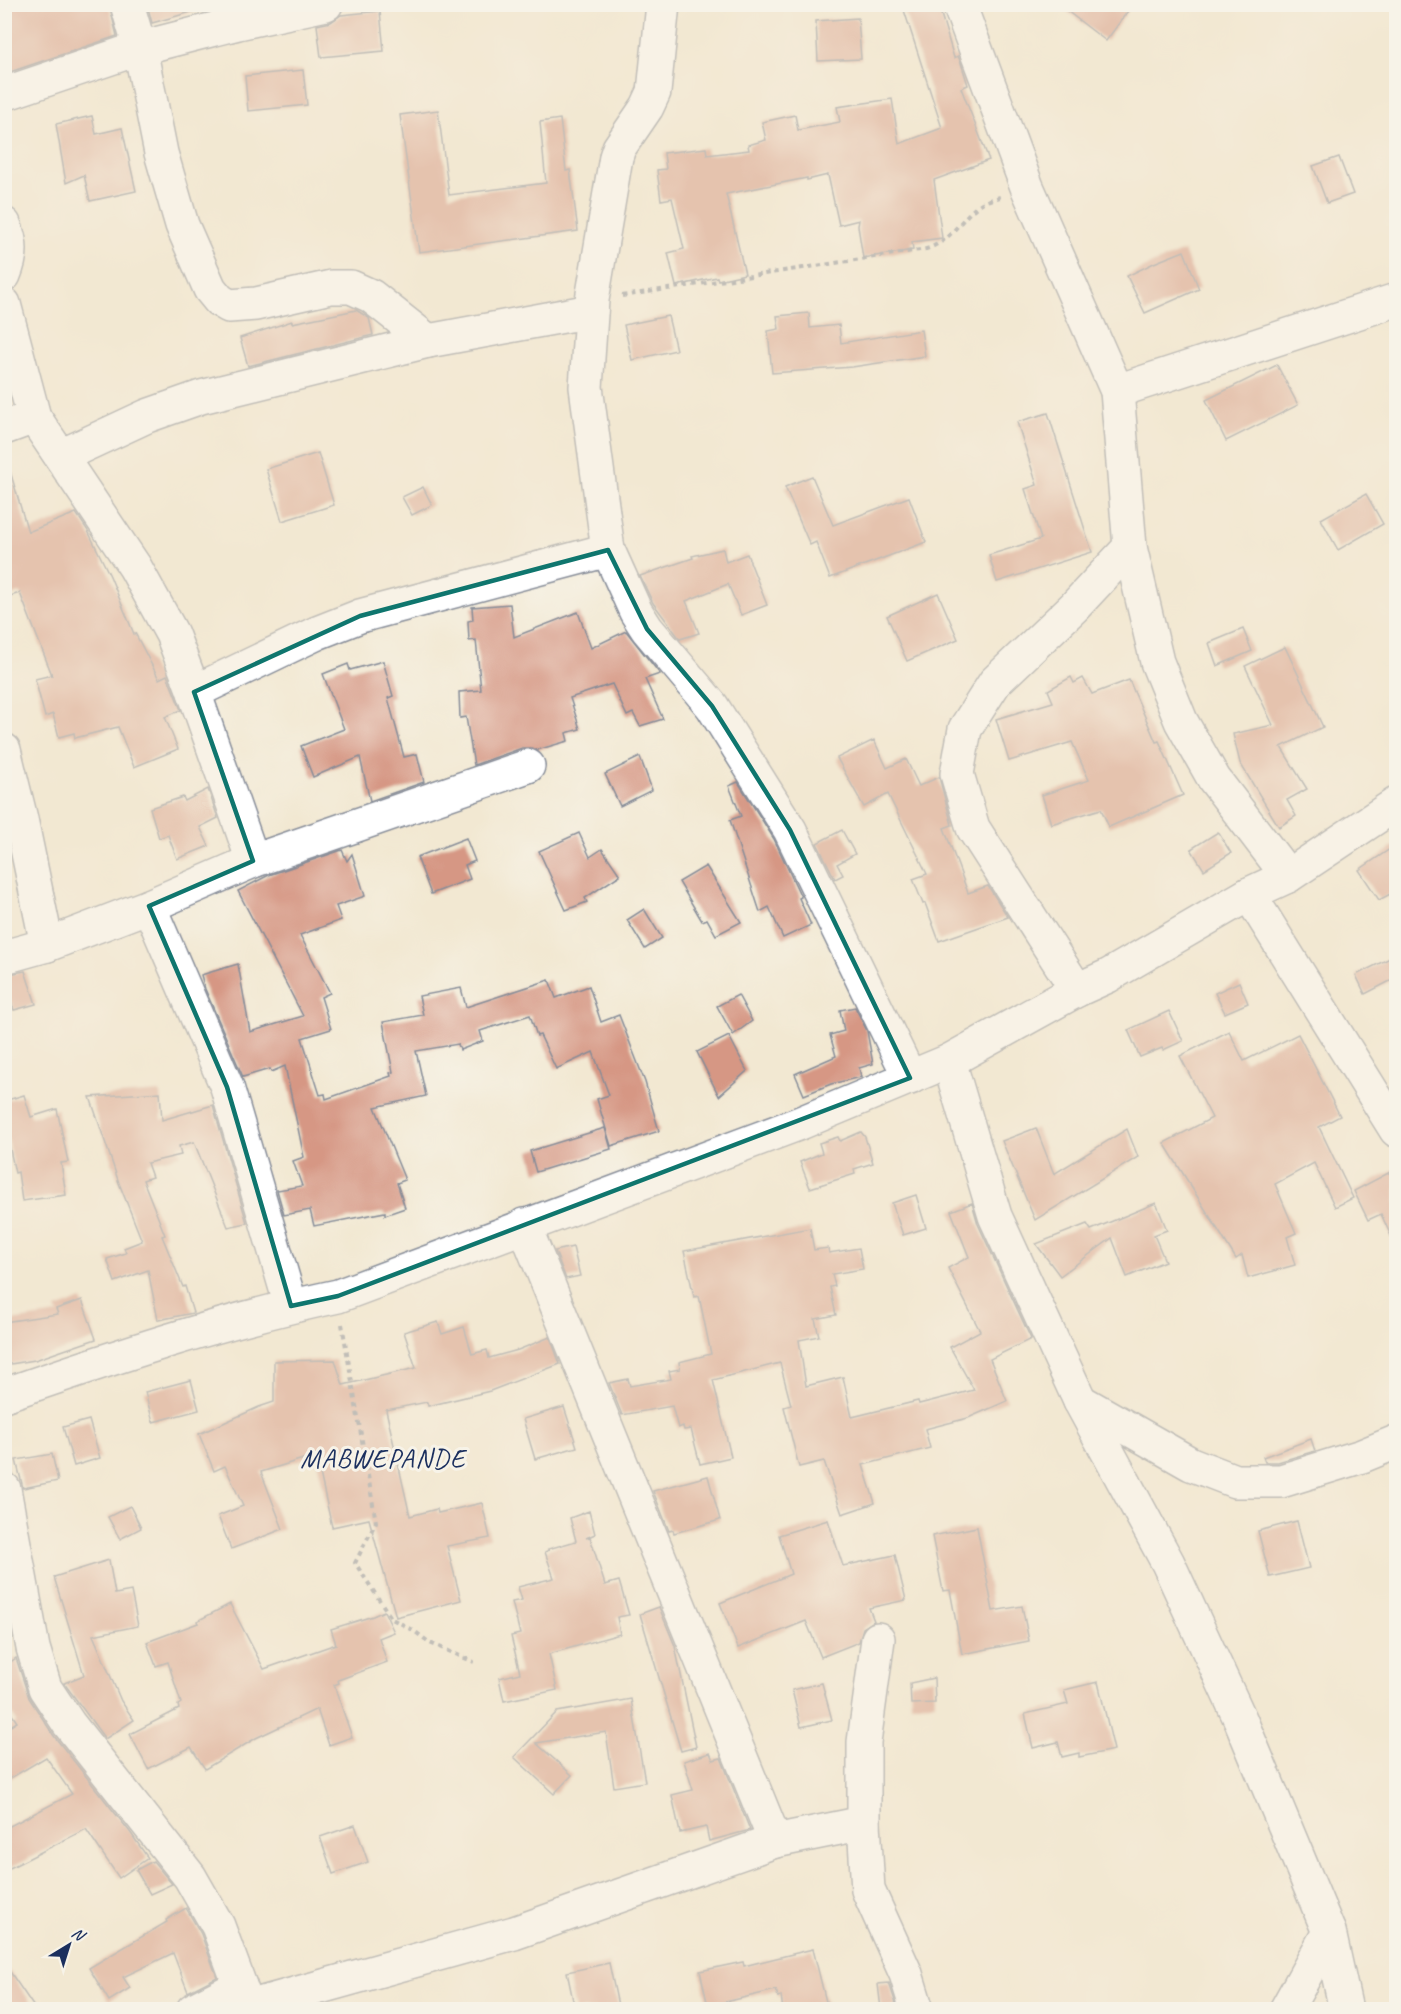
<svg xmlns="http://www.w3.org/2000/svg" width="1401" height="2014" font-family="Caveat,sans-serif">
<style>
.building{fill:#d69784}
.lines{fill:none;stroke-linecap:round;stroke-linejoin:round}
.minor-casing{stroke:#868c98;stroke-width:36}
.path{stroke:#868c98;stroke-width:4;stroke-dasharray:4.5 4.5;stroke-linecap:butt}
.minor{stroke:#fff;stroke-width:33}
.marked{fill:none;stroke:#0f766e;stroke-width:4.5;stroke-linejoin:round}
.labels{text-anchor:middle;stroke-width:6;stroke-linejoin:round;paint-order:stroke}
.quarter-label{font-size:27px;letter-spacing:1.5px;fill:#1b2f5e;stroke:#f7f3e8}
</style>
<rect width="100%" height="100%" fill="#f7f3e8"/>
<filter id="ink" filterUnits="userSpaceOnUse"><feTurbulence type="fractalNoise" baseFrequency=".0167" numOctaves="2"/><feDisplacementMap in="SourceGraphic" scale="12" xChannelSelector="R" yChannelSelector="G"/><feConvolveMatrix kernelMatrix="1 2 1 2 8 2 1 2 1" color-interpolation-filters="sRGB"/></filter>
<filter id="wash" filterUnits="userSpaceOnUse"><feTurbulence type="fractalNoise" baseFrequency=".008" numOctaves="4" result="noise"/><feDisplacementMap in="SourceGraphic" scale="24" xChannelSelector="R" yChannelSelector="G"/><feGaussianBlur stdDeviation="1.35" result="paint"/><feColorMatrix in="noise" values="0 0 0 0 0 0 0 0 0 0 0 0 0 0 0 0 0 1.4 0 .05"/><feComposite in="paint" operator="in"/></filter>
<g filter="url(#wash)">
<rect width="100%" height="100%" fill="#f2e8d2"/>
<g id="blocks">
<g class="building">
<polygon points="4,4 109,4 117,36 4,74"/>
<polygon points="147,4 194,4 195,11 152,23"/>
<polygon points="902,4 938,4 954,58 958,56 961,63 968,85 961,88 989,160 934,180 942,238 912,242 913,250 863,258 858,226 859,220 839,225 828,175 807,180 807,178 726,194 745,274 718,280 717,277 676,286 668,253 684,249 672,198 661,200 657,170 666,169 664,153 706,148 707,155 749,150 748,145 766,140 762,122 795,115 798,130 840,122 837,107 892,99 899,144 942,128"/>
<polygon points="1058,4 1133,4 1106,41"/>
<polygon points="380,11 384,51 321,57 317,25 331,22 341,15"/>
<polygon points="858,18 861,59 818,61 816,21"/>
<polygon points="303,70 307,105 248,111 245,76"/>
<polygon points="438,110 449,195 546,183 540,122 560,119 566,171 570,170 578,231 419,252 400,115"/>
<polygon points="92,116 96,134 122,128 136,191 90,201 84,175 66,183 56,124"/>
<polygon points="1339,157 1353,194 1327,203 1313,166"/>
<polygon points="1184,251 1199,289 1145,313 1127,276 1154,263"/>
<polygon points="356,310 369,318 373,335 248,366 240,338 292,321 292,323"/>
<polygon points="809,313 810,328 839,325 841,343 921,330 925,356 852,367 772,373 768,331 779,329 777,316"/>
<polygon points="668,316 676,350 632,360 624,325"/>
<polygon points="1277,365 1298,405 1226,441 1206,400"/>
<polygon points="1048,413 1092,552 997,582 989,555 1041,539 1025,489 1037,485 1017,422"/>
<polygon points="318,453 334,505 282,521 266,469"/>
<polygon points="10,471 28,532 76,513 88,531 110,576 134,634 135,633 159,679 167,675 181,710 165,717 178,749 134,767 118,727 75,738 74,733 59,737 53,714 45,717 35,679 52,675 20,593 4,598 4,472"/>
<polygon points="812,476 833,525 909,497 926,542 830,578 816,542 810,545 785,487"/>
<polygon points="423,487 432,505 412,515 402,497"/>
<polygon points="1366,494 1383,524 1338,550 1321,519"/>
<polygon points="723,549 726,562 747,554 767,605 741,615 728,584 686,601 699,633 680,639 653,603 640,576 693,558 692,556"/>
<polygon points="938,593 958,639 907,661 887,616"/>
<polygon points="510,604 514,637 578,612 591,648 626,631 660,674 645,679 663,719 640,726 633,713 627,716 612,684 570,698 580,729 566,733 568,741 537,750 531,748 522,748 474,765 466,717 460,718 459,692 481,690 476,640 469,641 468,621 473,620 472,607"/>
<polygon points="1243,629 1252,651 1217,666 1209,643"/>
<polygon points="1285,647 1323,727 1281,747 1307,789 1287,800 1296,816 1279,827 1240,763 1233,734 1273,725 1245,666"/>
<polygon points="383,661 393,696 388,698 404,757 417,754 424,782 370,801 360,757 313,777 301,746 344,729 323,674 348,664 350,670"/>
<polygon points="1071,677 1074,683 1083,678 1092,694 1129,680 1156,742 1159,741 1183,795 1109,827 1101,809 1051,824 1042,795 1089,780 1072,742 1009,761 996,719 1053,702 1048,690"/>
<polygon points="874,740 887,768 906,759 919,786 939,777 952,825 944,828 968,893 988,886 1008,917 939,941 925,903 923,904 913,879 927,874 888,794 864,807 837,758"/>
<polygon points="640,757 652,790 620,806 605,774"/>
<polygon points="738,782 774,839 801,897 799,898 811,925 783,938 769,907 760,912 730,820 741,816 729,786"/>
<polygon points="208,789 218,818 200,827 209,846 177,859 168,835 159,838 150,808 183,797 185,801"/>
<polygon points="842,830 855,854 837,864 843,875 835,879 817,843"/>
<polygon points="1218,832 1231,853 1204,870 1191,849"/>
<polygon points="579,833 590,857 602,849 620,875 585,898 587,902 566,910 539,851"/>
<polygon points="466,838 475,861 465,865 470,879 431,894 417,857"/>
<polygon points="1396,845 1396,891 1379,900 1359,870"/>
<polygon points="342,850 347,861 352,854 365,896 336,906 341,920 300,935 330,993 321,997 331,1029 302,1038 320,1095 325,1094 326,1099 391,1076 390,1073 393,1072 383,1022 423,1015 419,996 461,988 466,1007 549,980 556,998 589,986 601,1022 619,1015 645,1082 659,1131 611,1146 597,1099 609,1095 593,1052 556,1069 540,1035 537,1036 530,1015 480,1031 483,1041 460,1050 458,1044 416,1051 426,1096 375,1107 405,1180 397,1183 405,1208 385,1215 385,1212 314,1226 310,1210 284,1215 277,1190 302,1186 293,1161 304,1157 285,1066 271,1072 270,1069 243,1077 205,989 201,975 238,964 250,1032 303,1016 238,891 269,875"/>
<polygon points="706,866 741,922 716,935 707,919 702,921 679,882"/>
<polygon points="644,909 662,938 645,949 627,920"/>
<polygon points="1396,955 1396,978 1365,994 1356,975"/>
<polygon points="25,971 36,1004 14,1010 11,1002 4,1003 4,975"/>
<polygon points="1239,982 1248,1003 1225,1013 1215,993"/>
<polygon points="738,995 752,1021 733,1035 717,1006"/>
<polygon points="855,1007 867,1031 873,1064 859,1068 861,1077 831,1084 804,1095 795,1074 836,1056 830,1035 844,1031 840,1010"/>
<polygon points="1169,1011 1183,1041 1163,1050 1162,1048 1140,1057 1128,1030"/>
<polygon points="1229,1031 1244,1061 1298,1034 1340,1116 1319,1127 1353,1198 1335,1207 1314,1163 1275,1184 1296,1233 1287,1237 1295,1265 1248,1278 1242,1255 1236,1259 1233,1254 1164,1143 1212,1118 1180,1056"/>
<polygon points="729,1036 747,1071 719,1096 697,1052"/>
<polygon points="160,1092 162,1120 213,1105 247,1223 228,1227 194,1142 179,1146 181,1155 147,1163 152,1177 143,1180 165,1235 162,1236 183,1287 185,1286 193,1313 158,1320 148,1270 115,1282 107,1259 126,1253 124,1248 142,1241 119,1183 90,1097"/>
<polygon points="24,1095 31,1117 57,1109 68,1162 61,1163 66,1195 22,1201 18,1172 15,1173 4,1121 4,1101"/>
<polygon points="605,1128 611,1149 536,1172 530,1151"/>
<polygon points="1036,1128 1054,1174 1127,1129 1138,1157 1035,1220 1002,1141"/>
<polygon points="861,1132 865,1137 873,1163 854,1169 855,1174 810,1188 800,1162 822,1153 819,1143 838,1137 840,1141"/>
<polygon points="1396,1169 1396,1247 1381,1214 1368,1220 1354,1191"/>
<polygon points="916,1195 926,1228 903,1235 892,1203"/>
<polygon points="972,1203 978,1224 1031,1339 990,1359 1007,1401 968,1418 925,1429 930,1448 863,1465 875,1503 842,1514 824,1461 799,1467 784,1407 791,1405 780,1363 713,1380 731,1457 700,1464 691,1429 684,1430 683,1426 678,1428 672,1406 622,1415 609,1383 628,1379 630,1386 671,1379 669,1371 680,1369 679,1362 711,1354 699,1296 694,1297 684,1251 810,1228 814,1250 828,1248 829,1253 859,1248 863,1269 832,1274 835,1286 830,1287 836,1315 815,1319 819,1336 799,1340 806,1386 843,1377 852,1417 918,1401 919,1404 974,1390 950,1347 980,1331 948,1268 969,1257 951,1211"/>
<polygon points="1156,1203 1167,1230 1154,1235 1165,1261 1127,1277 1112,1238 1060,1276 1036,1244 1087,1224 1091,1230"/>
<polygon points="573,1247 580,1276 566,1279 555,1251"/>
<polygon points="82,1300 96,1339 35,1360 4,1365 4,1322 58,1314 56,1309"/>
<polygon points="438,1322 442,1334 464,1327 472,1354 487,1350 489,1358 518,1350 550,1337 560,1364 490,1391 428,1406 427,1402 386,1410 410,1516 437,1509 438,1513 482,1503 490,1538 447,1546 461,1600 396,1617 369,1519 332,1527 316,1455 261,1472 283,1529 231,1549 218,1516 243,1506 225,1466 214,1471 199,1434 259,1407 274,1402 274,1361 335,1360 343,1385 416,1368 404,1332"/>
<polygon points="191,1380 199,1410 153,1422 145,1392"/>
<polygon points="564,1407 577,1447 535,1459 523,1419"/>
<polygon points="89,1420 100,1458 74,1466 63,1427"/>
<polygon points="1311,1439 1315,1451 1278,1462 1265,1462 1263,1457"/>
<polygon points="52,1454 58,1481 23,1488 16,1460"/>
<polygon points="708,1476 720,1520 674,1533 673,1530 669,1531 653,1491"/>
<polygon points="130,1506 141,1528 120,1539 108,1517"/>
<polygon points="589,1511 595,1534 586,1538 590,1537 605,1585 619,1581 629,1615 617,1617 620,1634 549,1654 557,1690 504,1701 499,1678 520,1673 511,1636 520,1634 512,1602 522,1600 518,1587 554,1578 545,1552 549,1550 548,1549 576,1541 570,1518"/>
<polygon points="828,1520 843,1566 895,1555 906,1600 869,1608 874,1621 863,1628 859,1642 821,1657 806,1621 738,1648 720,1603 791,1574 779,1535"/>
<polygon points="1297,1521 1309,1568 1270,1577 1258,1531"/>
<polygon points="977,1527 993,1611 1022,1606 1029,1641 962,1654 950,1590 943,1591 932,1536"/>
<polygon points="109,1560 115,1594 131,1591 138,1626 93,1635 121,1701 134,1720 105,1739 64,1683 84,1675 54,1577"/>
<polygon points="230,1604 264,1669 336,1644 331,1629 373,1616 384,1611 394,1632 379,1638 387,1662 338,1680 339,1683 334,1685 352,1737 329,1745 317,1709 256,1738 205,1769 191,1747 148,1769 130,1734 179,1709 178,1705 181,1703 168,1662 156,1666 147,1642 198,1623 197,1621"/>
<polygon points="659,1607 675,1646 696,1747 681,1751 640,1614"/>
<polygon points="16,1658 29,1698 54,1736 130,1832 148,1858 119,1878 86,1829 4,1871 4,1829 72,1794 46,1757 4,1782 4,1730 17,1722 4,1703 4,1667"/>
<polygon points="934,1678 935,1703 911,1704 910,1683"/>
<polygon points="1098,1682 1114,1750 1079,1757 1079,1753 1062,1757 1058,1742 1033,1748 1025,1714 1068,1704 1064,1690"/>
<polygon points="822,1683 832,1720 801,1727 792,1690"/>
<polygon points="631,1699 645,1782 614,1787 606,1732 536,1743 572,1775 554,1794 514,1757 557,1712"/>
<polygon points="710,1753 713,1760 721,1758 750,1830 709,1841 706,1827 680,1833 672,1795 693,1790 684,1761"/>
<polygon points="355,1825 368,1862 333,1874 320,1837"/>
<polygon points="153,1861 172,1884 150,1894 136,1870"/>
<polygon points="186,1908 201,1934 217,1977 188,1992 173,1953 123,1977 130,1988 109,2001 89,1968 167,1922 166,1920"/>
<polygon points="813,1949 828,2010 783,2010 781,1996 778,1997 776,1990 708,2006 700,1971 743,1962 744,1966"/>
<polygon points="4,1963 36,2010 4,2010"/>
<polygon points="609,1963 619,2010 575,2010 567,1972"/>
<polygon points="889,1983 897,2007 881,2009 878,1984"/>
</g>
</g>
</g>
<g filter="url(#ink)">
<use href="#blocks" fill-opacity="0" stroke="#868c98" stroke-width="1.5"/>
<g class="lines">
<defs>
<g id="minor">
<polyline points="127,4 140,48 161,153 182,225 210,289 219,300 229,306 256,304 331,287 351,287 371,296 428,341"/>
<polyline points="663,4 654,92 647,107 619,148 616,157 592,300 586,387 608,550 636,612 647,629 712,706 790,830 910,1078"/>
<polyline points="959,4 1027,187 1117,391 1130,547 1157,662 1181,721 1214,779 1288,876"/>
<polyline points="4,94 140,48 238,23 326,4"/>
<path d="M4,224C12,243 12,256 4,275"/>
<polyline points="4,304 34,417 135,567 172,634 194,692 253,861"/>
<polyline points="1117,391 1396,300"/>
<polyline points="4,428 34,417"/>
<polyline points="61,456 147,416 201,397 428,341 591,311"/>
<polyline points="194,692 317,633 360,616 608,550"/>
<polyline points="4,750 21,819 47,945"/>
<polyline points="1249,894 1396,1130"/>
<polyline points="149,906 227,1087 291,1306"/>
<polyline points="4,957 47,945 149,906 253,861 528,766"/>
<polyline points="1077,990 973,828 957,774 965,729 995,682 1074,607 1130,547"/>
<polyline points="949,1061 995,1216 1080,1401 1168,1563 1241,1721 1329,1932 1346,2010"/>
<polyline points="524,1225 775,1841"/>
<path d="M4,1395C114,1357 224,1320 338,1296L798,1124L949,1061L1077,990L1108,976L1249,894L1288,876L1396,804"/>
<polyline points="1080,1401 1191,1464 1235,1481 1281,1481 1362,1456 1396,1442"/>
<polyline points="4,1489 33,1648 45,1688 69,1724 190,1877 218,1926 249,2010"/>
<polyline points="878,1639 864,1742 864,1823 868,1890 906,1974 917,2010"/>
<polyline points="248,2007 514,1933 775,1841 864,1823"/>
<polyline points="193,2010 240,1986"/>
<polyline points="1286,2010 1329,1932"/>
</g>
</defs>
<use href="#minor" class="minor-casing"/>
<g class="path">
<path d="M622,296L926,249C953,241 960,217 982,203C987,200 994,199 1000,197"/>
<polyline points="342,1324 376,1522 355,1563 392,1619 413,1630 430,1643 474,1662"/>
</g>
<use href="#minor" class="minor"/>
</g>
</g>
<path d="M0 0H1401V2014H0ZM608,550L647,629L712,706L790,830L910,1078L338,1296L291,1306L227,1087L149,906L253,861L194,692L360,616Z" fill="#f2e8d2" fill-opacity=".55" fill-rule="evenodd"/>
<path class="marked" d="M608,550L647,629L712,706L790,830L910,1078L338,1296L291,1306L227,1087L149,906L253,861L194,692L360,616Z"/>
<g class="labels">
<g class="quarter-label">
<text x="383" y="1467">MABWEPANDE</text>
</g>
</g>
<rect width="1401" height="2014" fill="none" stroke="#f7f3e8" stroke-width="24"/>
<g transform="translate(69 1945) rotate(38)" stroke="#f7f3e8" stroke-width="4.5" paint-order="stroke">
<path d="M0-4.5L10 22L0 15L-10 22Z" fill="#1b2f5e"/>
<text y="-9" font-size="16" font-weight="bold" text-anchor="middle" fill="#1b2f5e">N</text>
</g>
</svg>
